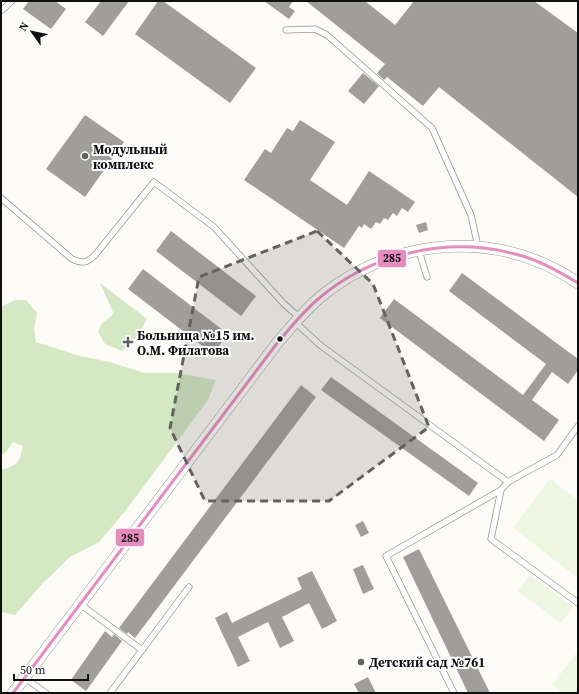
<svg xmlns="http://www.w3.org/2000/svg" width="579" height="694" font-family="'Source Serif 4',serif">
<style>
.forest{fill:#d4e8c4}
.pitch{fill:#eef5e0}
.building{fill:#a09e9b}
.lines{fill:none;stroke-linecap:round;stroke-linejoin:round}
.service-casing{stroke:#969694;stroke-width:7}
.minor-casing{stroke:#969694;stroke-width:12}
.service{stroke:#fffefe;stroke-width:5.5}
.minor{stroke:#fffefe;stroke-width:11}
.bus-1-casing{stroke:#fff;stroke-width:6}
.bus-1{stroke:#e78cbf;stroke-width:3}
.marked{fill:#636260;fill-opacity:0.2;stroke:#636260;stroke-width:3;stroke-dasharray:8 5;stroke-linejoin:round}
.poi-dot{fill:#636260;stroke:#fff;stroke-width:1.5}
.bus-dot{fill:#101010;stroke:#fff;stroke-width:1.5}
.labels{text-anchor:middle;stroke-width:4;stroke-linejoin:round;paint-order:stroke}
.poi-label{font-size:13px;font-weight:bold;fill:#101010;stroke:#fff;text-anchor:start}
.line-badge{stroke:#fff;stroke-width:1.5}
.pale-badge-label{font-size:11px;text-anchor:middle;font-weight:bold;fill:#111}
</style>
<rect width="100%" height="100%" fill="#fcfbf6"/>
<g class="forest">
<polygon points="100,283 147,319 136,338 122,351 105,344 98,331 102,323 114,314"/>
<path d="M15,300H26L37,313L34,329L36,342L80,356L110,362L144,373H177L216,380L208,400L126,510L99,542L70,557L43,583L15,615L1,612V470C18,465 19,463 23,446L13,442L6,452L1,455V307Z"/>
</g>
<g class="pitch">
<polygon points="550,479 578,500 578,578 513,528"/>
<polygon points="530,575 573,607 561,623 518,591"/>
<polygon points="578,651 578,693 562,693 552,685"/>
</g>
<g class="building">
<polygon points="29,1 55,1 66,9 51,29 23,9"/>
<polygon points="101,1 129,1 103,36 85,22"/>
<polygon points="158,1 163,1 256,68 230,103 135,34"/>
<polygon points="264,1 293,1 289,7 295,11 289,19"/>
<polygon points="306,1 365,1 395,25 414,1 534,1 578,33 578,197 439,87 423,106 387,77 384,80 377,73 385,64"/>
<polygon points="363,73 379,86 364,104 348,91"/>
<polygon points="85,115 124,142 85,197 46,169"/>
<polygon points="300,120 335,142 310,180 347,205 369,171 415,202 408,212 402,208 397,216 393,213 388,220 384,218 380,224 376,222 371,229 364,224 362,228 359,226 344,248 244,180 265,149 271,153 287,128 293,131"/>
<polygon points="426,222 428,230 419,233 416,225"/>
<polygon points="171,231 256,296 241,316 156,251"/>
<polygon points="143,269 228,334 213,354 128,289"/>
<polygon points="462,273 578,359 578,370 568,384 552,372 532,400 559,420 544,441 380,318 394,299 523,395 546,364 449,291"/>
<polygon points="331,377 478,483 469,496 321,390"/>
<polygon points="301,385 316,397 135,638 128,632 127,634 119,628"/>
<polygon points="363,521 369,533 361,537 355,525"/>
<polygon points="419,549 490,693 468,693 403,557"/>
<polygon points="363,565 374,589 363,594 353,569"/>
<polygon points="312,571 337,621 322,629 309,603 282,617 294,641 280,648 268,622 238,637 250,661 238,667 215,618 227,612 232,623 302,589 297,578"/>
<polygon points="105,631 112,637 114,634 122,641 86,691 71,680"/>
<polygon points="368,677 376,693 359,693 354,684"/>
</g>
<g class="lines">
<defs>
<g id="service">
<polyline points="1,11 12,1"/>
<polyline points="286,30 315,29 327,35 432,128 471,215 478,247"/>
<path d="M1,198L72,259C83,264 87,263 95,255L154,182L214,227L284,304L299,317"/>
<polyline points="419,251 427,277"/>
<polyline points="295,322 320,345 508,482"/>
<polyline points="501,490 491,539 578,603"/>
<polyline points="80,604 142,650"/>
<polyline points="25,678 46,693"/>
<polyline points="110,693 189,587"/>
<polyline points="454,693 386,556 501,490 508,482 557,455 578,426"/>
</g>
<path id="minor" d="M13,693L278,342C293,325 306,308 324,294C398,236 499,229 578,283"/>
</defs>
<use href="#service" class="service-casing"/>
<use href="#minor" class="minor-casing"/>
<use href="#service" class="service"/>
<use href="#minor" class="minor"/>
<defs>
<path id="bus-1" d="M13,693L278,342C291,327 303,312 317,300C371,253 447,236 515,254C537,259 558,271 578,283"/>
</defs>
<use href="#bus-1" class="bus-1-casing"/>
<use href="#bus-1" class="bus-1"/>
</g>
<path class="marked" d="M317,231L373,284L429,427L329,501H205L170,428L199,277Z"/>
<g class="poi-dot">
<circle cx="85" cy="156" r="4"/>
<path d="M126 336h4v4h4v4h-4v4h-4v-4h-4v-4h4z"/>
<circle cx="361" cy="662" r="4"/>
</g>
<circle class="bus-dot" cx="280" cy="339" r="3.5"/>
<g class="labels">
<g class="poi-label">
<text x="93" y="154">Модульный<tspan x="93" dy="15">комплекс</tspan></text>
<text x="137" y="340">Больница №15 им.<tspan x="137" dy="15">О.М. Филатова</tspan></text>
<text x="369" y="667">Детский сад №761</text>
</g>
</g>
<g class="line-badge">
<rect x="377" y="249" width="30" height="19" rx="4" fill="#e78cbf"/>
<rect x="115" y="528" width="30" height="19" rx="4" fill="#e78cbf"/>
</g>
<g class="pale-badge-label">
<text x="392" y="262">285</text>
<text x="130" y="542">285</text>
</g>
<rect width="579" height="694" fill="none" stroke="#101010" stroke-width="4"/>
<g transform="translate(32 32) rotate(303)" stroke="#ffffff" stroke-width="3" paint-order="stroke">
<path d="M0-3L7 15L0 10L-7 15Z" fill="#101010"/>
<text y="-6" font-size="11" font-weight="bold" text-anchor="middle" fill="#101010">N</text>
</g>
<path d="M14 674v6h74v-6" fill="none" stroke="#101010" stroke-width="2"/>
<text x="20" y="674" font-size="12" fill="#101010" stroke="#ffffff" stroke-width="3" paint-order="stroke">50 m</text>
</svg>
